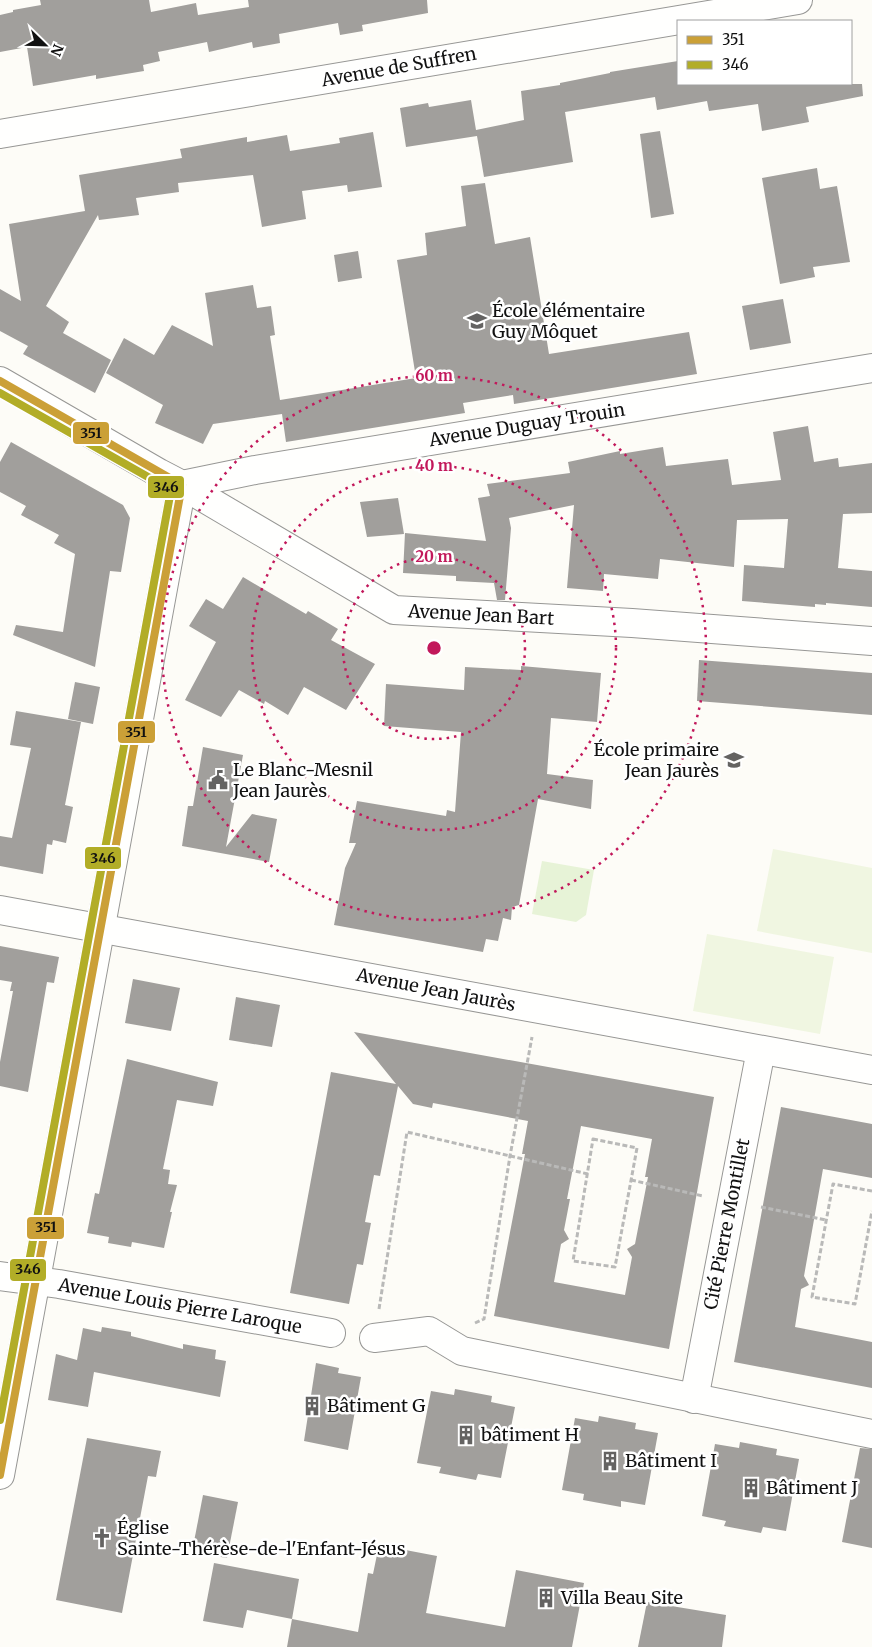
<svg xmlns="http://www.w3.org/2000/svg" width="872" height="1647" font-family="Merriweather,serif">
<style>
.green{fill:#e7f3d7}
.pitch{fill:#f0f6e1}
.building{fill:#a19f9c;fill-rule:evenodd}
.lines{fill:none;stroke-linecap:round;stroke-linejoin:round}
.minor-casing{stroke:#979795;stroke-width:30}
.path{stroke:#b9b9b8;stroke-width:3;stroke-dasharray:5 2.5;stroke-linecap:butt}
.minor{stroke:#fffffe;stroke-width:28}
.bus-1-casing{stroke:#fff;stroke-width:11}
.bus-2-casing{stroke:#fff;stroke-width:11}
.bus-1{stroke:#cba037;stroke-width:8}
.bus-2{stroke:#b2ad27;stroke-width:8}
.ring{fill:none;stroke:#c2185b;stroke-width:2.5;stroke-dasharray:2.5 5}
.labels{text-anchor:middle;stroke-width:5;stroke-linejoin:round;paint-order:stroke}
.street-label{font-size:18px;fill:#111;stroke:#fff}
.poi-label{font-size:18px;fill:#111;stroke:#fff;text-anchor:start}
.centre{fill:#c2185b;stroke:#fff;stroke-width:2.5}
.ring-label{font-size:15px;text-anchor:middle;font-weight:bold;fill:#c2185b;stroke:#fff;stroke-width:5;stroke-linejoin:round;paint-order:stroke}
.line-badge{stroke:#fff;stroke-width:2}
.pale-badge-label{font-size:14px;text-anchor:middle;font-weight:bold;fill:#111}
</style>
<rect width="100%" height="100%" fill="#fdfcf7"/>
<polygon class="green" points="542,861 594,870 586,915 576,922 532,914"/>
<g class="pitch">
<polygon points="773,849 872,868 872,953 757,931"/>
<polygon points="707,934 834,957 820,1034 693,1011"/>
</g>
<g class="building">
<polygon points="40,0 149,0 151,12 196,3 198,15 249,7 248,0 427,0 428,13 362,25 363,31 340,35 338,23 279,34 280,43 253,48 252,42 209,52 207,42 158,52 160,61 143,65 144,71 96,79 96,75 33,86 27,47 0,52 0,15 13,12 13,10 41,5"/>
<polygon points="678,61 678,84 862,84 863,96 806,107 809,122 762,131 758,104 709,111 707,101 657,110 655,97 565,112 573,162 484,177 477,136 406,147 400,108 428,103 429,107 471,100 476,130 524,120 521,91 560,85 560,83 610,73 610,72"/>
<polygon points="660,131 674,214 651,218 640,134"/>
<polygon points="373,132 382,187 348,192 347,185 302,191 306,219 262,227 253,175 178,183 179,192 136,198 139,215 99,220 98,215 46,306 69,322 63,333 111,360 95,393 23,354 28,346 0,331 0,289 21,301 9,224 85,211 79,175 182,158 180,149 247,137 247,142 287,135 290,151 340,143 339,138"/>
<polygon points="817,168 820,189 837,186 850,262 813,267 815,277 780,284 762,178"/>
<polygon points="485,183 495,244 530,237 549,354 689,332 697,374 514,404 513,395 463,403 465,413 286,442 282,414 213,424 203,444 155,423 163,405 106,373 124,338 154,355 172,325 213,346 205,293 253,285 257,308 271,306 275,335 270,336 280,400 416,378 397,260 427,255 425,233 466,226 461,186"/>
<polygon points="358,251 362,278 338,282 334,255"/>
<polygon points="783,299 791,343 750,350 742,306"/>
<polygon points="808,426 814,462 838,458 839,467 872,463 872,513 843,514 838,568 872,571 872,607 826,603 826,605 815,604 815,607 742,601 744,565 784,568 788,519 737,520 734,567 660,559 658,579 604,574 603,591 567,588 574,505 509,518 511,528 505,600 497,600 494,583 456,581 456,576 403,573 405,533 486,541 478,498 490,496 487,484 570,473 568,462 620,451 620,454 663,447 666,466 728,459 732,485 781,480 773,432"/>
<polygon points="11,442 123,505 130,518 121,572 110,571 95,667 13,635 16,625 63,632 75,554 54,543 59,535 21,515 26,506 0,492 0,462"/>
<polygon points="398,498 404,534 367,537 360,502"/>
<polygon points="243,577 306,614 308,611 338,629 331,640 375,664 346,710 304,687 288,715 265,701 264,704 239,690 221,717 185,700 216,642 189,626 206,599 223,609"/>
<polygon points="699,660 872,673 872,715 697,701"/>
<polygon points="521,666 601,673 597,722 551,718 547,774 593,780 591,809 538,799 519,905 512,907 511,920 503,918 498,941 486,939 483,952 334,925 345,868 356,843 349,843 357,801 446,816 447,810 455,812 461,732 384,726 386,684 464,690 465,667 521,670"/>
<polygon points="75,682 100,687 93,724 68,719"/>
<polygon points="16,711 81,722 65,805 73,807 66,843 53,840 52,845 47,844 43,874 0,866 0,836 12,838 31,748 10,745"/>
<polygon points="203,747 243,755 226,847 252,814 277,819 269,862 182,846 188,806 193,806"/>
<polygon points="0,946 59,957 54,983 47,982 28,1092 0,1086 0,1062 13,991 10,991 12,982 0,980"/>
<polygon points="133,979 180,988 171,1031 125,1023"/>
<polygon points="236,997 280,1005 272,1047 229,1040"/>
<path d="M354,1032L714,1097L669,1349L494,1316L525,1154H522L528,1121L433,1103L432,1108L413,1104L398,1086L380,1176L374,1175L365,1222L371,1223L363,1265L357,1264L349,1304L290,1293L331,1072L396,1084ZM581,1126L652,1139L645,1177H648L635,1244L627,1249L632,1257L625,1295L554,1282L561,1244L569,1239L564,1230L570,1199H567Z"/>
<polygon points="127,1059 218,1082 213,1106 177,1100 163,1169 170,1170 168,1184 177,1185 170,1212 172,1212 164,1248 132,1242 131,1247 108,1243 109,1237 87,1233 95,1193 99,1194"/>
<polygon points="781,1107 872,1124 872,1178 823,1169 804,1276 809,1285 801,1289 795,1327 872,1342 872,1388 734,1362"/>
<polygon points="102,1327 131,1332 131,1336 183,1349 183,1344 216,1350 215,1359 226,1361 220,1397 94,1372 88,1407 48,1400 56,1354 77,1360 83,1328 101,1332"/>
<polygon points="316,1363 339,1368 338,1373 361,1377 348,1450 304,1441"/>
<polygon points="455,1389 492,1396 491,1402 515,1407 501,1478 478,1474 476,1480 439,1473 441,1467 417,1463 431,1391 454,1395"/>
<polygon points="599,1416 636,1423 635,1429 658,1433 645,1505 621,1501 621,1507 583,1500 584,1494 562,1490 575,1418 598,1422"/>
<polygon points="87,1438 161,1451 156,1477 148,1476 122,1613 56,1600"/>
<polygon points="740,1442 777,1449 776,1455 799,1459 786,1531 763,1527 761,1533 724,1526 726,1521 702,1516 715,1444 739,1448"/>
<polygon points="860,1448 872,1449 872,1548 842,1542"/>
<polygon points="203,1495 238,1502 227,1558 192,1552"/>
<polygon points="379,1545 437,1556 426,1613 505,1627 516,1570 584,1583 572,1647 287,1647 292,1619 358,1632 368,1573 373,1574"/>
<polygon points="214,1563 299,1579 292,1619 247,1610 243,1628 203,1621"/>
<polygon points="647,1602 726,1615 722,1647 638,1647"/>
</g>
<g class="lines">
<defs>
<g id="minor">
<polyline points="0,134 798,0"/>
<polyline points="0,381 159,473 182,485 394,610 632,623 872,641"/>
<polyline points="182,485 255,470 872,368"/>
<polyline points="0,910 872,1070"/>
<polyline points="0,1276 59,1284 331,1333"/>
<polyline points="374,1338 429,1331 462,1351 872,1434"/>
<polyline points="694,1399 761,1050"/>
<polyline points="0,1475 182,485"/>
</g>
</defs>
<use href="#minor" class="minor-casing"/>
<g class="path">
<polygon points="593,1139 637,1148 615,1267 573,1261"/>
<polyline points="631,1180 703,1196"/>
<polyline points="872,1191 833,1184 812,1297 855,1304 872,1211"/>
<polyline points="761,1207 826,1220"/>
<polyline points="379,1309 407,1132 588,1174"/>
<polyline points="475,1323 484,1319 510,1156 532,1037"/>
</g>
<use href="#minor" class="minor"/>
<defs>
<g id="bus-1">
<polyline points="0,381 182,485"/>
<polyline points="0,1475 182,485"/>
</g>
<polyline id="bus-2" points="0,393 171,490 0,1420"/>
</defs>
<use href="#bus-1" class="bus-1-casing"/>
<use href="#bus-2" class="bus-2-casing"/>
<use href="#bus-1" class="bus-1"/>
<use href="#bus-2" class="bus-2"/>
</g>
<g class="ring">
<circle cx="434" cy="648" r="91"/>
<circle cx="434" cy="648" r="182"/>
<circle cx="434" cy="648" r="272"/>
</g>
<defs>
<symbol id="school-bare" viewBox="-9 -9 18 18"><path d="M0-5L7-2L0 1L-7-2ZM-4 1L0 2.5L4 1V4Q0 6-4 4Z" fill="#646362" stroke="#fff" stroke-width="2.5" paint-order="stroke"/></symbol>
<symbol id="civic-bare" viewBox="-9 -9 18 18"><path d="M-.6-6.5H3V-4.5H.6V-3L4-1V1h2V6H-6V1h2V-1L-.6-3ZM-1.2 2.5V6h2.4V2.5Z" fill="#646362" stroke="#fff" stroke-width="2.5" paint-order="stroke"/></symbol>
<symbol id="building-bare" viewBox="-9 -9 18 18"><path d="M-4-6H4V6H1V3H-1V6H-4ZM-2.5-4.3h1.7v1.8h-1.7ZM.8-4.3h1.7v1.8H.8ZM-2.5-1h1.7V.8h-1.7ZM.8-1h1.7V.8H.8Z" fill="#646362" stroke="#fff" stroke-width="2.5" paint-order="stroke"/></symbol>
<symbol id="church-bare" viewBox="-9 -9 18 18"><path d="M-1.2-6h2.4v3.5h3.3v2.4h-3.3V6h-2.4V-.1h-3.3v-2.4h3.3Z" fill="#646362" stroke="#fff" stroke-width="2.5" paint-order="stroke"/></symbol>
</defs>
<g fill-rule="evenodd">
<use href="#school-bare" x="463" y="307" width="28" height="28"/>
<use href="#school-bare" x="720" y="746" width="28" height="28"/>
<use href="#civic-bare" x="204" y="766" width="28" height="28"/>
<use href="#building-bare" x="298" y="1392" width="28" height="28"/>
<use href="#building-bare" x="452" y="1421" width="28" height="28"/>
<use href="#building-bare" x="596" y="1447" width="28" height="28"/>
<use href="#building-bare" x="737" y="1474" width="28" height="28"/>
<use href="#church-bare" x="88" y="1524" width="28" height="28"/>
<use href="#building-bare" x="532" y="1584" width="28" height="28"/>
</g>
<g class="labels">
<g class="street-label">
<text transform="translate(399 67) rotate(-10)" y="6">Avenue de Suffren</text>
<text transform="translate(527 425) rotate(-9)" y="6">Avenue Duguay Trouin</text>
<text transform="translate(481 615) rotate(3)" y="6">Avenue Jean Bart</text>
<text transform="translate(436 990) rotate(11)" y="6">Avenue Jean Jaurès</text>
<text transform="translate(727 1224) rotate(-79)" y="6">Cité Pierre Montillet</text>
<text transform="translate(180 1306) rotate(10)" y="6">Avenue Louis Pierre Laroque</text>
</g>
<g class="poi-label">
<text x="492" y="317">École élémentaire<tspan x="492" dy="21">Guy Môquet</tspan></text>
<text x="719" y="756" text-anchor="end">École primaire<tspan x="719" dy="21">Jean Jaurès</tspan></text>
<text x="233" y="776">Le Blanc-Mesnil<tspan x="233" dy="21">Jean Jaurès</tspan></text>
<text x="327" y="1412">Bâtiment G</text>
<text x="481" y="1441">bâtiment H</text>
<text x="625" y="1467">Bâtiment I</text>
<text x="766" y="1494">Bâtiment J</text>
<text x="117" y="1534">Église<tspan x="117" dy="21">Sainte-Thérèse-de-l'Enfant-Jésus</tspan></text>
<text x="561" y="1604">Villa Beau Site</text>
</g>
</g>
<circle cx="434" cy="648" r="8" class="centre"/>
<g class="ring-label">
<text x="434" y="381">60 m</text>
<text x="434" y="471">40 m</text>
<text x="434" y="562">20 m</text>
</g>
<g class="line-badge">
<rect x="72" y="421" width="38" height="24" rx="5" fill="#cba037"/>
<rect x="147" y="475" width="38" height="24" rx="5" fill="#b2ad27"/>
<rect x="117" y="720" width="39" height="24" rx="5" fill="#cba037"/>
<rect x="84" y="846" width="38" height="24" rx="5" fill="#b2ad27"/>
<rect x="26" y="1216" width="39" height="24" rx="5" fill="#cba037"/>
<rect x="9" y="1258" width="38" height="24" rx="5" fill="#b2ad27"/>
</g>
<g class="pale-badge-label">
<text x="91" y="438">351</text>
<text x="166" y="492">346</text>
<text x="136" y="737">351</text>
<text x="103" y="863">346</text>
<text x="46" y="1232">351</text>
<text x="28" y="1274">346</text>
</g>
<rect x="677" y="20" width="175" height="65" fill="#ffffff" stroke="#a0a0a0"/>
<rect x="687" y="36" width="25" height="8" fill="#cba037" stroke="#a0a0a0"/>
<text x="722" y="45" font-size="15" fill="#111111">351</text>
<rect x="687" y="61" width="25" height="8" fill="#b2ad27" stroke="#a0a0a0"/>
<text x="722" y="70" font-size="15" fill="#111111">346</text>
<g transform="translate(45 45) rotate(113)" stroke="#ffffff" stroke-width="4" paint-order="stroke">
<path d="M0-4L9 19L0 12L-9 19Z" fill="#111111"/>
<text y="-8" font-size="14" font-weight="bold" text-anchor="middle" fill="#111111">N</text>
</g>
</svg>
